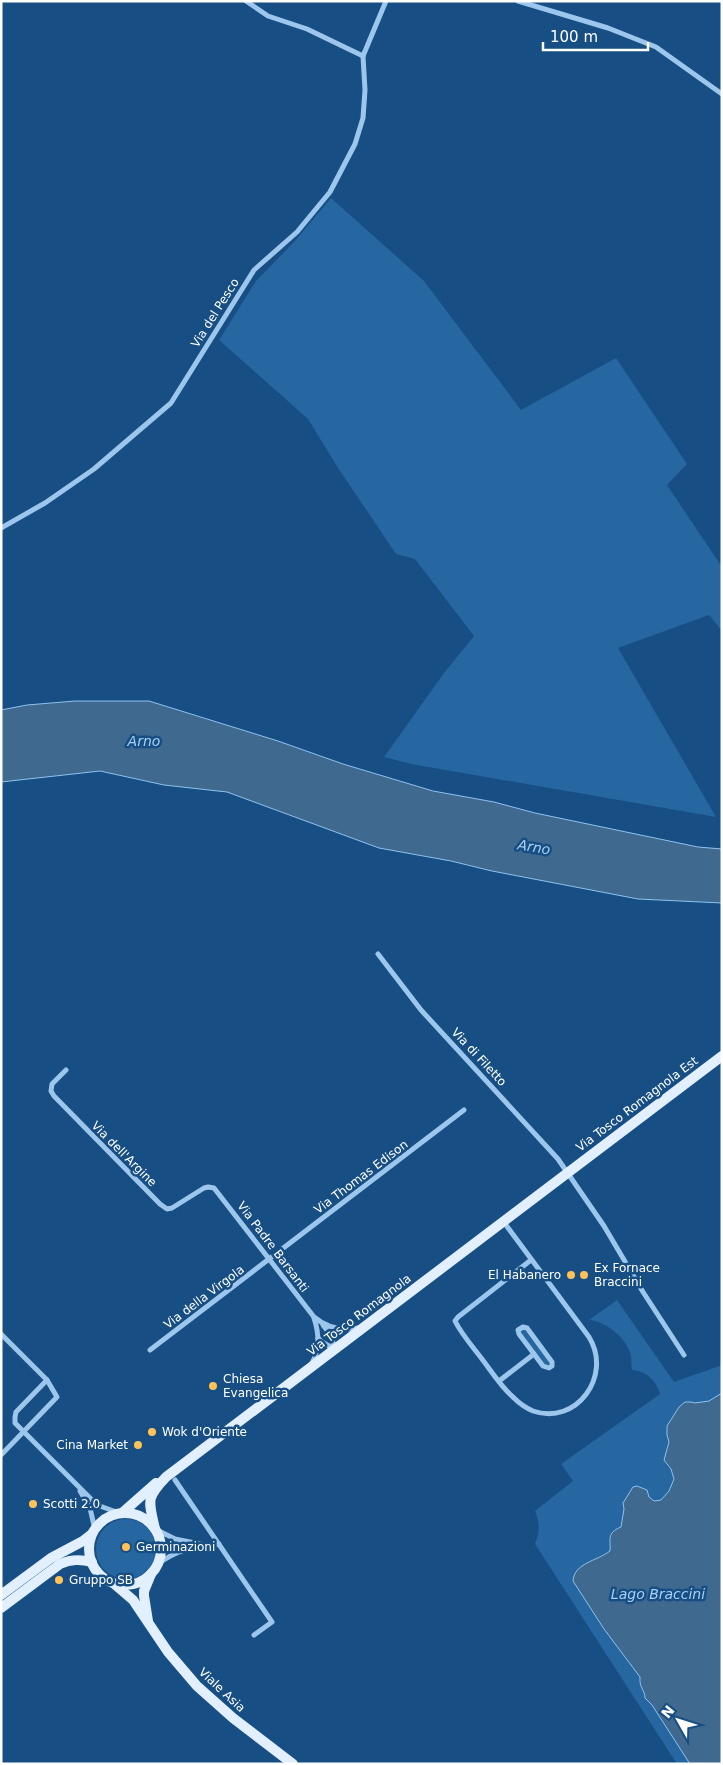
<svg xmlns="http://www.w3.org/2000/svg" width="723" height="1765" font-family="'DejaVu Sans',sans-serif">
<style>
.green{fill:#2666a1}
.water{fill:#406990;stroke:#8ec2ef}
.lines{fill:none;stroke-linecap:round;stroke-linejoin:round}
.minor{stroke:#9cc6ec;stroke-width:5}
.primary{stroke:#e1efff;stroke-width:10}
.poi-dot{fill:#ffc257;stroke:#174e83;stroke-width:2}
.labels{text-anchor:middle;stroke-width:5;stroke-linejoin:round;paint-order:stroke}
.street-label{font-size:12px;fill:#fff;stroke:#174e83}
.poi-label{font-size:12px;fill:#fff;stroke:#174e83;text-anchor:start}
.water-label{font-size:14px;font-style:italic;fill:#a7d0f4;stroke:#174e83}
</style>
<rect width="100%" height="100%" fill="#174e83"/>
<g class="green">
<polygon points="331,198 424,281 521,410 616,358 687,464 667,485 722,567 722,631 709,615 618,648 716,817 411,764 384,757 444,673 474,636 415,559 396,554 338,468 308,419 219,340 256,281 294,242"/>
<path d="M617,1300L674,1382L722,1365V1764H677L535,1544C540,1530 540,1524 535,1511L573,1481L561,1464L660,1394C656,1380 646,1371 632,1370C631,1363 632,1356 629,1350C623,1335 604,1321 589,1320Z"/>
<polygon points="522,1329 525,1330 549,1361 549,1365 545,1365 520,1332"/>
<circle cx="126" cy="1549" r="30"/>
</g>
<g class="water">
<polygon points="75,701 149,701 278,741 343,764 433,791 494,802 535,813 698,847 722,849 722,903 638,899 492,871 451,861 379,848 227,792 164,785 100,771 1,782 1,710 27,705"/>
<path d="M722,1393V1764H690L652,1705L645,1698C645,1690 639,1688 640,1677L604,1629L573,1581C574,1563 597,1561 610,1551C611,1540 606,1533 621,1527L624,1509L623,1503L633,1487L637,1486L647,1490L649,1497L654,1501L661,1500L669,1491L674,1479L671,1469L664,1460L669,1442L667,1435V1426L679,1407L685,1402H691L695,1403L709,1401Z"/>
</g>
<g class="lines">
<g class="minor">
<polyline points="246,1 268,16 307,29 363,56"/>
<polyline points="518,1 608,28 656,47 722,94"/>
<polyline points="1,528 45,503 94,469 171,403 254,270 297,232 330,192 355,144 363,118 365,90 363,56 386,1"/>
<polyline points="378,954 421,1010 558,1159 604,1226 643,1292 684,1355"/>
<path d="M66,1070L52,1084L51,1091L54,1096L160,1204L167,1209L172,1208L204,1188L208,1187L214,1188L314,1317C327,1328 342,1331 358,1328"/>
<path d="M503,1221L589,1337C613,1376 576,1426 533,1411C526,1408 519,1403 514,1398C501,1387 492,1372 482,1359C473,1347 462,1335 455,1321L458,1317L531,1260"/>
<polyline points="323,1325 332,1337 334,1349"/>
<polygon points="523,1327 527,1328 552,1362 552,1366 549,1368 543,1366 519,1334 518,1330"/>
<polyline points="1,1334 47,1380 57,1397 1,1455"/>
<polyline points="318,1338 322,1342 334,1349"/>
<polyline points="150,1350 464,1110"/>
<path d="M312,1363C320,1349 319,1333 314,1318"/>
<polyline points="47,1380 16,1412 15,1417 15,1423 93,1501 100,1506 119,1513"/>
<polyline points="499,1381 534,1354"/>
<polyline points="175,1480 272,1622 254,1635"/>
<polyline points="80,1491 90,1508 95,1530"/>
<polyline points="155,1529 175,1539 200,1544"/>
<path d="M158,1564C176,1550 196,1545 219,1544"/>
</g>
<g class="primary">
<polyline points="122,1513 156,1483"/>
<circle cx="125" cy="1549" r="36"/>
<path d="M155,1529C149,1501 145,1499 166,1477L722,1056"/>
<polyline points="112,1582 133,1600 168,1652 197,1686 233,1718 293,1764"/>
<polyline points="1,1595 51,1558 83,1541 92,1534"/>
<path d="M1,1608L60,1564C71,1559 80,1559 92,1562"/>
<polyline points="148,1621 144,1596 144,1591 151,1574"/>
</g>
</g>
<g class="poi-dot">
<circle cx="571" cy="1275" r="5"/>
<circle cx="584" cy="1275" r="5"/>
<circle cx="213" cy="1386" r="5"/>
<circle cx="152" cy="1432" r="5"/>
<circle cx="138" cy="1445" r="5"/>
<circle cx="33" cy="1504" r="5"/>
<circle cx="126" cy="1547" r="5"/>
<circle cx="59" cy="1580" r="5"/>
</g>
<g class="labels">
<g class="street-label">
<text transform="translate(215 313) rotate(-58)" y="4">Via del Pesco</text>
<text transform="translate(479 1057) rotate(47)" y="4">Via di Filetto</text>
<text transform="translate(637 1104) rotate(-37)" y="4">Via Tosco Romagnola Est</text>
<text transform="translate(124 1154) rotate(45)" y="4">Via dell'Argine</text>
<text transform="translate(361 1177) rotate(-37)" y="4">Via Thomas Edison</text>
<text transform="translate(273 1247) rotate(53)" y="4">Via Padre Barsanti</text>
<text transform="translate(204 1297) rotate(-37)" y="4">Via della Virgola</text>
<text transform="translate(359 1315) rotate(-37)" y="4">Via Tosco Romagnola</text>
<text transform="translate(222 1690) rotate(43)" y="4">Viale Asia</text>
</g>
<g class="poi-label">
<text x="594" y="1272">Ex Fornace<tspan x="594" dy="14">Braccini</tspan></text>
<text x="561" y="1279" text-anchor="end">El Habanero</text>
<text x="223" y="1383">Chiesa<tspan x="223" dy="14">Evangelica</tspan></text>
<text x="162" y="1436">Wok d'Oriente</text>
<text x="128" y="1449" text-anchor="end">Cina Market</text>
<text x="43" y="1508">Scotti 2.0</text>
<text x="136" y="1551">Germinazioni</text>
<text x="69" y="1584">Gruppo SB</text>
</g>
<g class="water-label">
<text x="144" y="746">Arno</text>
<text transform="translate(534 847) rotate(9)" y="5">Arno</text>
<text x="658" y="1599">Lago Braccini</text>
</g>
</g>
<rect width="723" height="1765" fill="none" stroke="#ffffff" stroke-width="5"/>
<g transform="translate(678 1720) rotate(309)" stroke="#174e83" stroke-width="4" paint-order="stroke">
<path d="M0-4L9 19L0 12L-9 19Z" fill="#ffffff"/>
<text y="-8" font-size="14" font-weight="bold" text-anchor="middle" fill="#ffffff">N</text>
</g>
<path d="M543 42v8h105v-8" fill="none" stroke="#ffffff" stroke-width="2.5"/>
<text x="550" y="42" font-size="15" fill="#ffffff" stroke="#174e83" stroke-width="4" paint-order="stroke">100 m</text>
</svg>
